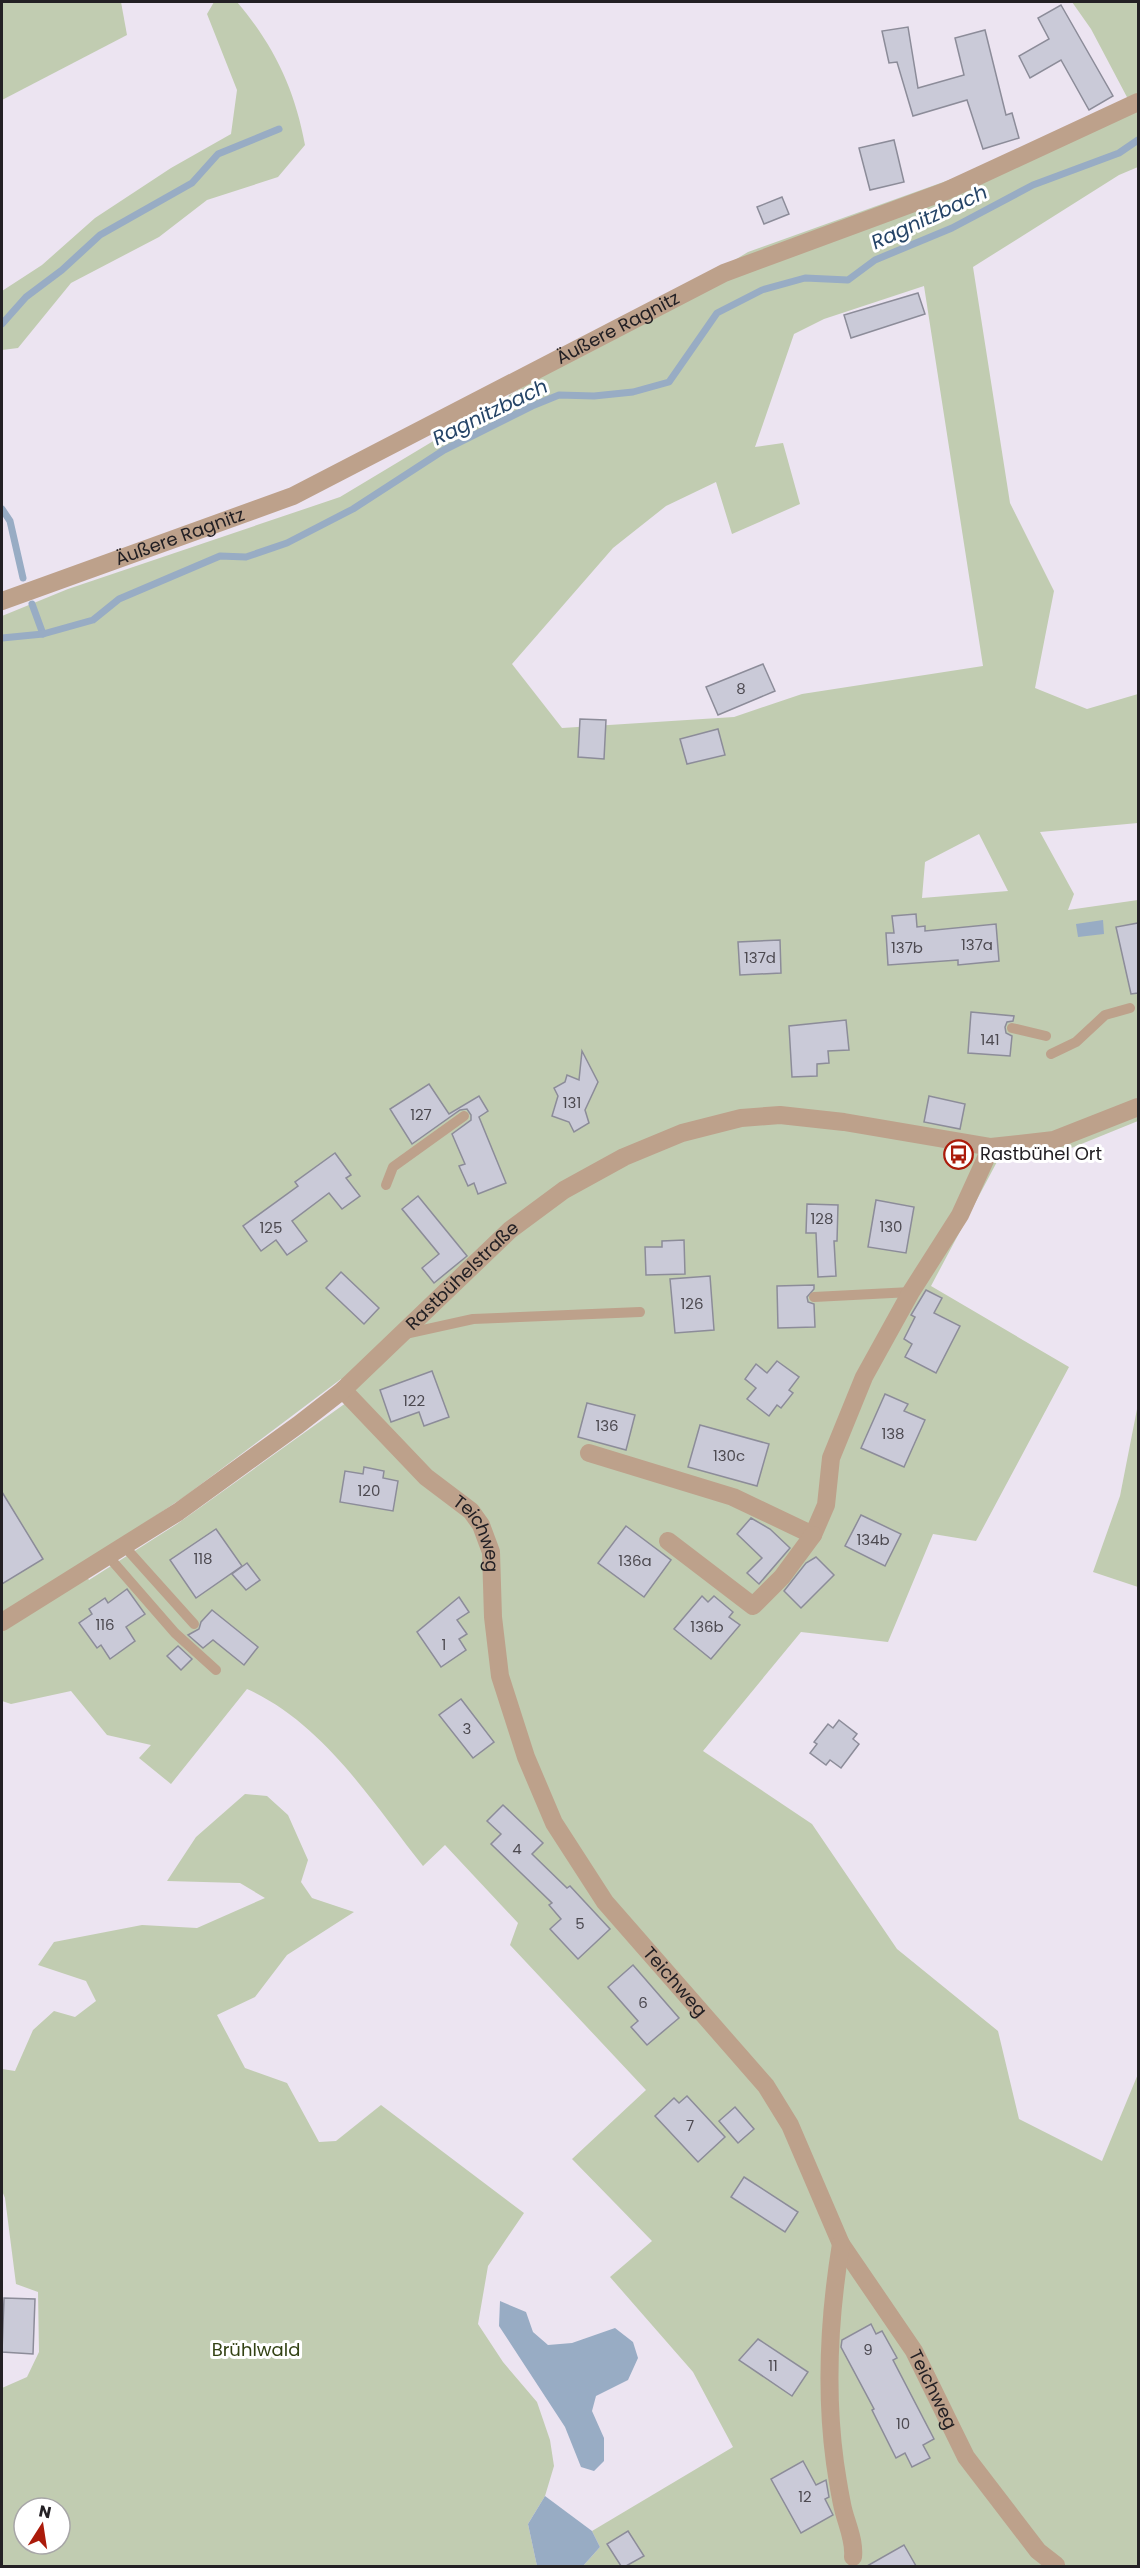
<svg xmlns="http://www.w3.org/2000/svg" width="1140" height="2568" font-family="Poppins,sans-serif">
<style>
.green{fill:#c1ccb1;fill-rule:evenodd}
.water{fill:#98acc4}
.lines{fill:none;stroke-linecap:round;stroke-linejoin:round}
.stream{stroke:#98acc4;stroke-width:7}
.building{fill:#cacad8;stroke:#8c8c99;stroke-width:1.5}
.lane{stroke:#bda18b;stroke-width:10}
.street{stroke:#bda18b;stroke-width:18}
.labels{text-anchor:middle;stroke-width:6;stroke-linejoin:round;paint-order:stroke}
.number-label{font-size:15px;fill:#4d4a51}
.street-label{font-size:18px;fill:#232024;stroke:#fff}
.poi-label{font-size:18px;fill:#232024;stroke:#fff;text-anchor:start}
.park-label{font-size:18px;fill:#334214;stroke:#fff}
.water-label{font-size:20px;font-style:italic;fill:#254467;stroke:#fff}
</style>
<rect width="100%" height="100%" fill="#ece4f1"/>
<g class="green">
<polygon points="2,2 121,2 127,35 2,100"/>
<path d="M214,2H237C273,44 295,89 305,145L278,177L207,200L159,237L71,283L18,348L2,350V291L42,265L95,218L171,168L231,134L237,90L207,14Z"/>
<path d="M1072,2H1138V167L1119,175L973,267L1010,503L1054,591L1035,688L1087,709L1138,694V823L1040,832L1074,894L1068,910L1138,900V1121L1069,1149L999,1158L931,1286L1069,1367L976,1541L933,1534L888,1642L801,1632L703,1751L812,1824L897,1949L998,2031L1019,2119L1102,2161L1138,2074V2566H583L600,2547L592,2531L733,2447L693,2372L610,2277L652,2241L572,2159L646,2090L510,1945L518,1923L445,1845L423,1866C372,1802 324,1724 247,1689L171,1784L139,1758L151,1745L107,1735L71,1691L11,1704L2,1701V616L68,589L340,497L748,252L960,176L1128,99L1091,29ZM924,286L983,666L802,694L734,717L562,728L512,664L613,548L666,506L716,482L732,534L800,504L783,443L755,447L794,334L824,319ZM979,834L1008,891L922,898L925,862ZM341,1379L357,1395L177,1524L89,1580L80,1566L184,1497Z"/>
<polygon points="1138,1404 1138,1587 1093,1572 1120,1496"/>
<path d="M245,1794L267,1796L288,1815L308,1860L301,1882L312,1898L354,1912L287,1955L255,1997L217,2015L245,2068L287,2083L319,2142L336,2141L381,2105L524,2213L488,2266L478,2324L503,2362L537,2402L550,2440L554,2466L545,2496L528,2524L537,2566H2V2388L27,2377L39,2352L38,2292L16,2284L5,2198L2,2191V2069L15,2071L33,2030L54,2011L75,2017L96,2001L86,1981L38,1965L54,1942L142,1925L197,1928L265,1898L240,1883L167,1881L196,1837ZM24,2508H60V2544H24Z"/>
</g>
<g class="water">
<polygon points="1103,920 1104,934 1078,937 1076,924"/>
<polygon points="500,2301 526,2312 533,2332 548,2345 572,2343 615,2328 633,2342 638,2358 628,2380 596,2396 592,2411 604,2438 604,2461 594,2471 581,2467 565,2427 499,2326"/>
<polygon points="545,2496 592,2531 600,2547 583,2566 537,2566 528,2524"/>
</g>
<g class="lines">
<g class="stream">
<polyline points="2,324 26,297 62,270 100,235 192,183 218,154 279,129"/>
<polyline points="2,509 10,521 23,578"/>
<polyline points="32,604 43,634"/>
<polyline points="2,638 43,634 93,620 119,599 220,556 246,557 287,543 353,509 444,450 532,406 559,395 594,396 633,392 669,382 717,313 762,290 805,278 848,280 875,260 952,228 1033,185 1119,153 1138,140"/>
</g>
</g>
<g class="building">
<polygon points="1061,5 1113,96 1089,110 1061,60 1030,78 1019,56 1049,39 1038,18"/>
<polygon points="908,27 918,88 964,75 955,38 985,30 1006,115 1012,113 1019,138 983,149 967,100 913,116 897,62 889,63 882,31"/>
<polygon points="894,140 904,182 870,190 859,148"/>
<polygon points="782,197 789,214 764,224 757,207"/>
<polygon points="918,293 925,314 851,338 844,315"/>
<polygon points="763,664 775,691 718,715 706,687"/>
<polygon points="580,719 606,720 604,759 578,757"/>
<polygon points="718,729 725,755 687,764 680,739"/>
<polygon points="916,914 917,927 925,926 925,931 996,924 999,961 958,965 958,960 888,965 886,933 894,933 892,916"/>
<polygon points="1138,923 1138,993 1131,994 1116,927"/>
<polygon points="780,940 781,973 740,975 738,942"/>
<polygon points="971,1012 1014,1016 1013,1021 1007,1022 1005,1027 1006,1033 1012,1036 1010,1056 968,1053"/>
<polygon points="846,1020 849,1050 828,1051 829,1063 817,1064 817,1076 792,1077 789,1026"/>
<polygon points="582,1051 598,1082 585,1110 589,1123 574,1132 569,1122 552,1116 558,1096 554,1088 565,1082 567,1075 579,1080"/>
<polygon points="429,1084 449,1114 479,1096 488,1111 479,1117 506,1183 478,1194 474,1183 468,1186 459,1166 465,1164 452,1134 471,1120 471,1115 467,1109 460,1110 412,1144 390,1109"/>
<polygon points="929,1096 965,1104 960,1129 924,1122"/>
<polygon points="335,1153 351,1175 346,1178 360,1196 342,1209 329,1193 292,1221 307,1241 287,1255 276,1240 261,1251 243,1226 298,1186 295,1182"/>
<polygon points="418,1196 467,1256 434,1283 422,1268 439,1254 402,1209"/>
<polygon points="876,1200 914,1207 906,1253 868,1247"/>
<polygon points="807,1204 838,1205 837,1241 834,1241 836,1276 818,1277 816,1233 806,1233"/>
<polygon points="684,1240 685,1274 646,1275 645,1247 662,1247 662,1241"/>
<polygon points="341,1272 379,1308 364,1324 326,1288"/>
<polygon points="710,1276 714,1330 675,1333 670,1279"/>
<polygon points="814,1285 814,1289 807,1297 808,1302 814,1304 815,1327 778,1328 777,1286"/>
<polygon points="926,1290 942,1298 934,1313 960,1326 936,1373 905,1357 912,1344 904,1339 915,1317 911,1315"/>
<polygon points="777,1361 799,1377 789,1390 793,1393 781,1408 777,1405 769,1416 747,1399 756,1388 745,1379 756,1364 767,1373"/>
<polygon points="432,1371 449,1417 424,1426 419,1412 391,1422 380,1390"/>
<polygon points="885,1394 908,1404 904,1411 925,1420 904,1467 861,1448"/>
<polygon points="587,1403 635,1415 626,1450 578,1437"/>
<polygon points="700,1425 769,1444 757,1486 688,1467"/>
<polygon points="364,1467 384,1471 383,1478 398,1481 393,1511 340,1502 345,1471 363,1474"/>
<polygon points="2,1492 43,1559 2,1584"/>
<polygon points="861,1515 901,1534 885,1566 845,1546"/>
<polygon points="751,1518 770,1529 790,1548 759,1584 747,1573 762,1558 737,1534"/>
<polygon points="626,1526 671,1560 644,1597 598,1563"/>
<polygon points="216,1529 242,1566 196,1598 170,1560"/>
<polygon points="816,1557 834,1575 801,1608 784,1591 806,1563"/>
<polygon points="247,1563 260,1580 246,1590 232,1574"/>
<polygon points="127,1589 145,1614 126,1627 135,1641 110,1659 101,1645 97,1648 79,1623 92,1614 89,1609 105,1598 108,1603"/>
<polygon points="702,1596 708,1602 714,1596 733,1612 729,1617 740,1625 711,1659 674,1629"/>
<polygon points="459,1597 469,1612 457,1620 467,1634 459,1639 466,1650 441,1667 417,1632"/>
<polygon points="212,1610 258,1647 244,1665 213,1640 203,1648 188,1635 199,1629 201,1622"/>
<polygon points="178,1646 192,1659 181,1670 167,1656"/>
<polygon points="461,1699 494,1742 473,1758 439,1715"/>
<polygon points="839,1720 857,1734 853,1739 859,1744 841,1768 830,1760 826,1765 810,1753 817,1744 814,1742 828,1724 833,1728"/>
<polygon points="503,1805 543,1843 532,1854 567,1888 570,1886 610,1929 578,1959 550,1929 561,1919 549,1905 552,1903 491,1844 501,1834 487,1821"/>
<polygon points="633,1965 679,2018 647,2045 631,2027 638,2021 608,1987"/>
<polygon points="687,2096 725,2137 698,2162 655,2116 674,2098 679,2103"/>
<polygon points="735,2107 754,2129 738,2143 719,2121"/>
<polygon points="744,2177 798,2212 785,2232 731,2197"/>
<polygon points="4,2298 35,2299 33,2354 2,2352"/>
<polygon points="871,2324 876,2334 882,2331 897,2358 893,2360 934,2439 923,2445 930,2458 912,2467 905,2453 896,2458 872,2410 874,2409 841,2347 842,2340"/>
<polygon points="758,2339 808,2372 792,2396 739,2360"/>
<polygon points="803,2461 816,2485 826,2480 829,2497 825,2499 833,2515 801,2533 771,2479"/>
<polygon points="628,2531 644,2556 626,2566 621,2566 607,2544"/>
<polygon points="904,2545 916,2566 867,2566"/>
</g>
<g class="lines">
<g class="lane">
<polyline points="1012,1028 1046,1036"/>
<polyline points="1051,1054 1076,1042 1105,1015 1130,1008"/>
<polyline points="386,1185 393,1167 464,1116"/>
<polyline points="814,1297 911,1292"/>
<polyline points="405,1334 473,1319 640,1312"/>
<polyline points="124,1546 194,1624"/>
<polyline points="108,1556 175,1633 216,1670"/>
</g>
<g class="street">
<path id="s1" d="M2,601L293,496L724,273L946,191L1138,102"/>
<path id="s2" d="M343,1390L426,1477L471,1511L481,1525L491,1552L493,1617L500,1676L526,1757L554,1823L605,1902L766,2086L790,2125L841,2244L914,2351L966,2457L1038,2551L1056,2565"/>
<polyline points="589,1453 733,1497 813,1535 826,1505 831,1458 864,1377 911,1292 960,1215 991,1147"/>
<polyline points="668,1541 753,1606 782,1577 813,1535"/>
<path id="s3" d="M2,1622L178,1512L298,1425L343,1390L510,1230L564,1190L624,1157L682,1133L741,1118L780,1115L844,1122L991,1147L1054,1140L1138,1107"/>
<path d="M841,2244C829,2317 825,2389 835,2463C837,2476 839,2490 842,2504C845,2521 855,2539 853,2557"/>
</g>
</g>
<defs>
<symbol id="bus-ring" viewBox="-11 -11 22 22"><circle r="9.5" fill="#fff" stroke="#ab1b0b" stroke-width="1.5"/><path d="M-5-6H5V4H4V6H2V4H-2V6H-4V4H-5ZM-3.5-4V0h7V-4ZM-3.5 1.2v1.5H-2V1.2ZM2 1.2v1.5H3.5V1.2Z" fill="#ab1b0b"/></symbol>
</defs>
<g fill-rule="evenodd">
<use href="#bus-ring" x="942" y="1138" width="33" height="33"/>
</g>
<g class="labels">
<g class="number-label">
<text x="741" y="694">8</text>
<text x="977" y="950">137a</text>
<text x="907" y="953">137b</text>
<text x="760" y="963">137d</text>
<text x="990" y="1045">141</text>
<text x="572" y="1108">131</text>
<text x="421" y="1120">127</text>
<text x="822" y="1224">128</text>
<text x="891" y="1232">130</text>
<text x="271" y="1233">125</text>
<text x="692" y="1309">126</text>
<text x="414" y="1406">122</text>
<text x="607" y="1431">136</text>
<text x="893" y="1439">138</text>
<text x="729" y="1461">130c</text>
<text x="369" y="1496">120</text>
<text x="873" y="1545">134b</text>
<text x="203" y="1564">118</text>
<text x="635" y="1566">136a</text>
<text x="105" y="1630">116</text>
<text x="707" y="1632">136b</text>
<text x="444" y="1650">1</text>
<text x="467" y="1734">3</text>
<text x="517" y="1854">4</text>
<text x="580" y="1929">5</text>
<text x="643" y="2008">6</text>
<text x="690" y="2131">7</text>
<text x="868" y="2355">9</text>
<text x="773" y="2371">11</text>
<text x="903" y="2429">10</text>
<text x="805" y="2502">12</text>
</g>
<g class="street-label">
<text dy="6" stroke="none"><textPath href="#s1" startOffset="675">Äußere Ragnitz</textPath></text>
<text dy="6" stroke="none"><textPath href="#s1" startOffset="189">Äußere Ragnitz</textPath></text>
<text dy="6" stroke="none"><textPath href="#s3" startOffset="578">Rastbühelstraße</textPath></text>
<text dy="6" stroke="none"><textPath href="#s2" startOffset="200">Teichweg</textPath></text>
<text dy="6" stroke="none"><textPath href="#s2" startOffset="704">Teichweg</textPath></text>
<text dy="6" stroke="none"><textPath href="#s2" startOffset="1190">Teichweg</textPath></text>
</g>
<g class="poi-label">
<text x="980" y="1160">Rastbühel Ort</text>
</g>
<g class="park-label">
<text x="256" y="2356">Brühlwald</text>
</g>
<g class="water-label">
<text transform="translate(929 217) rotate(-25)" y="7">Ragnitzbach</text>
<text transform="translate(490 412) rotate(-26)" y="7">Ragnitzbach</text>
</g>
</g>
<rect width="1140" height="2568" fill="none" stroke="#232024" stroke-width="6"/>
<g transform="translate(42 2526) rotate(12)"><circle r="28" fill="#ffffff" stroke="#a7a6a7" stroke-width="1.5"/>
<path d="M0-4.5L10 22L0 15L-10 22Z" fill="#ab1b0b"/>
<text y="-9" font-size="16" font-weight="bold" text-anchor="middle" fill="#232024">N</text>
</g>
</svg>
